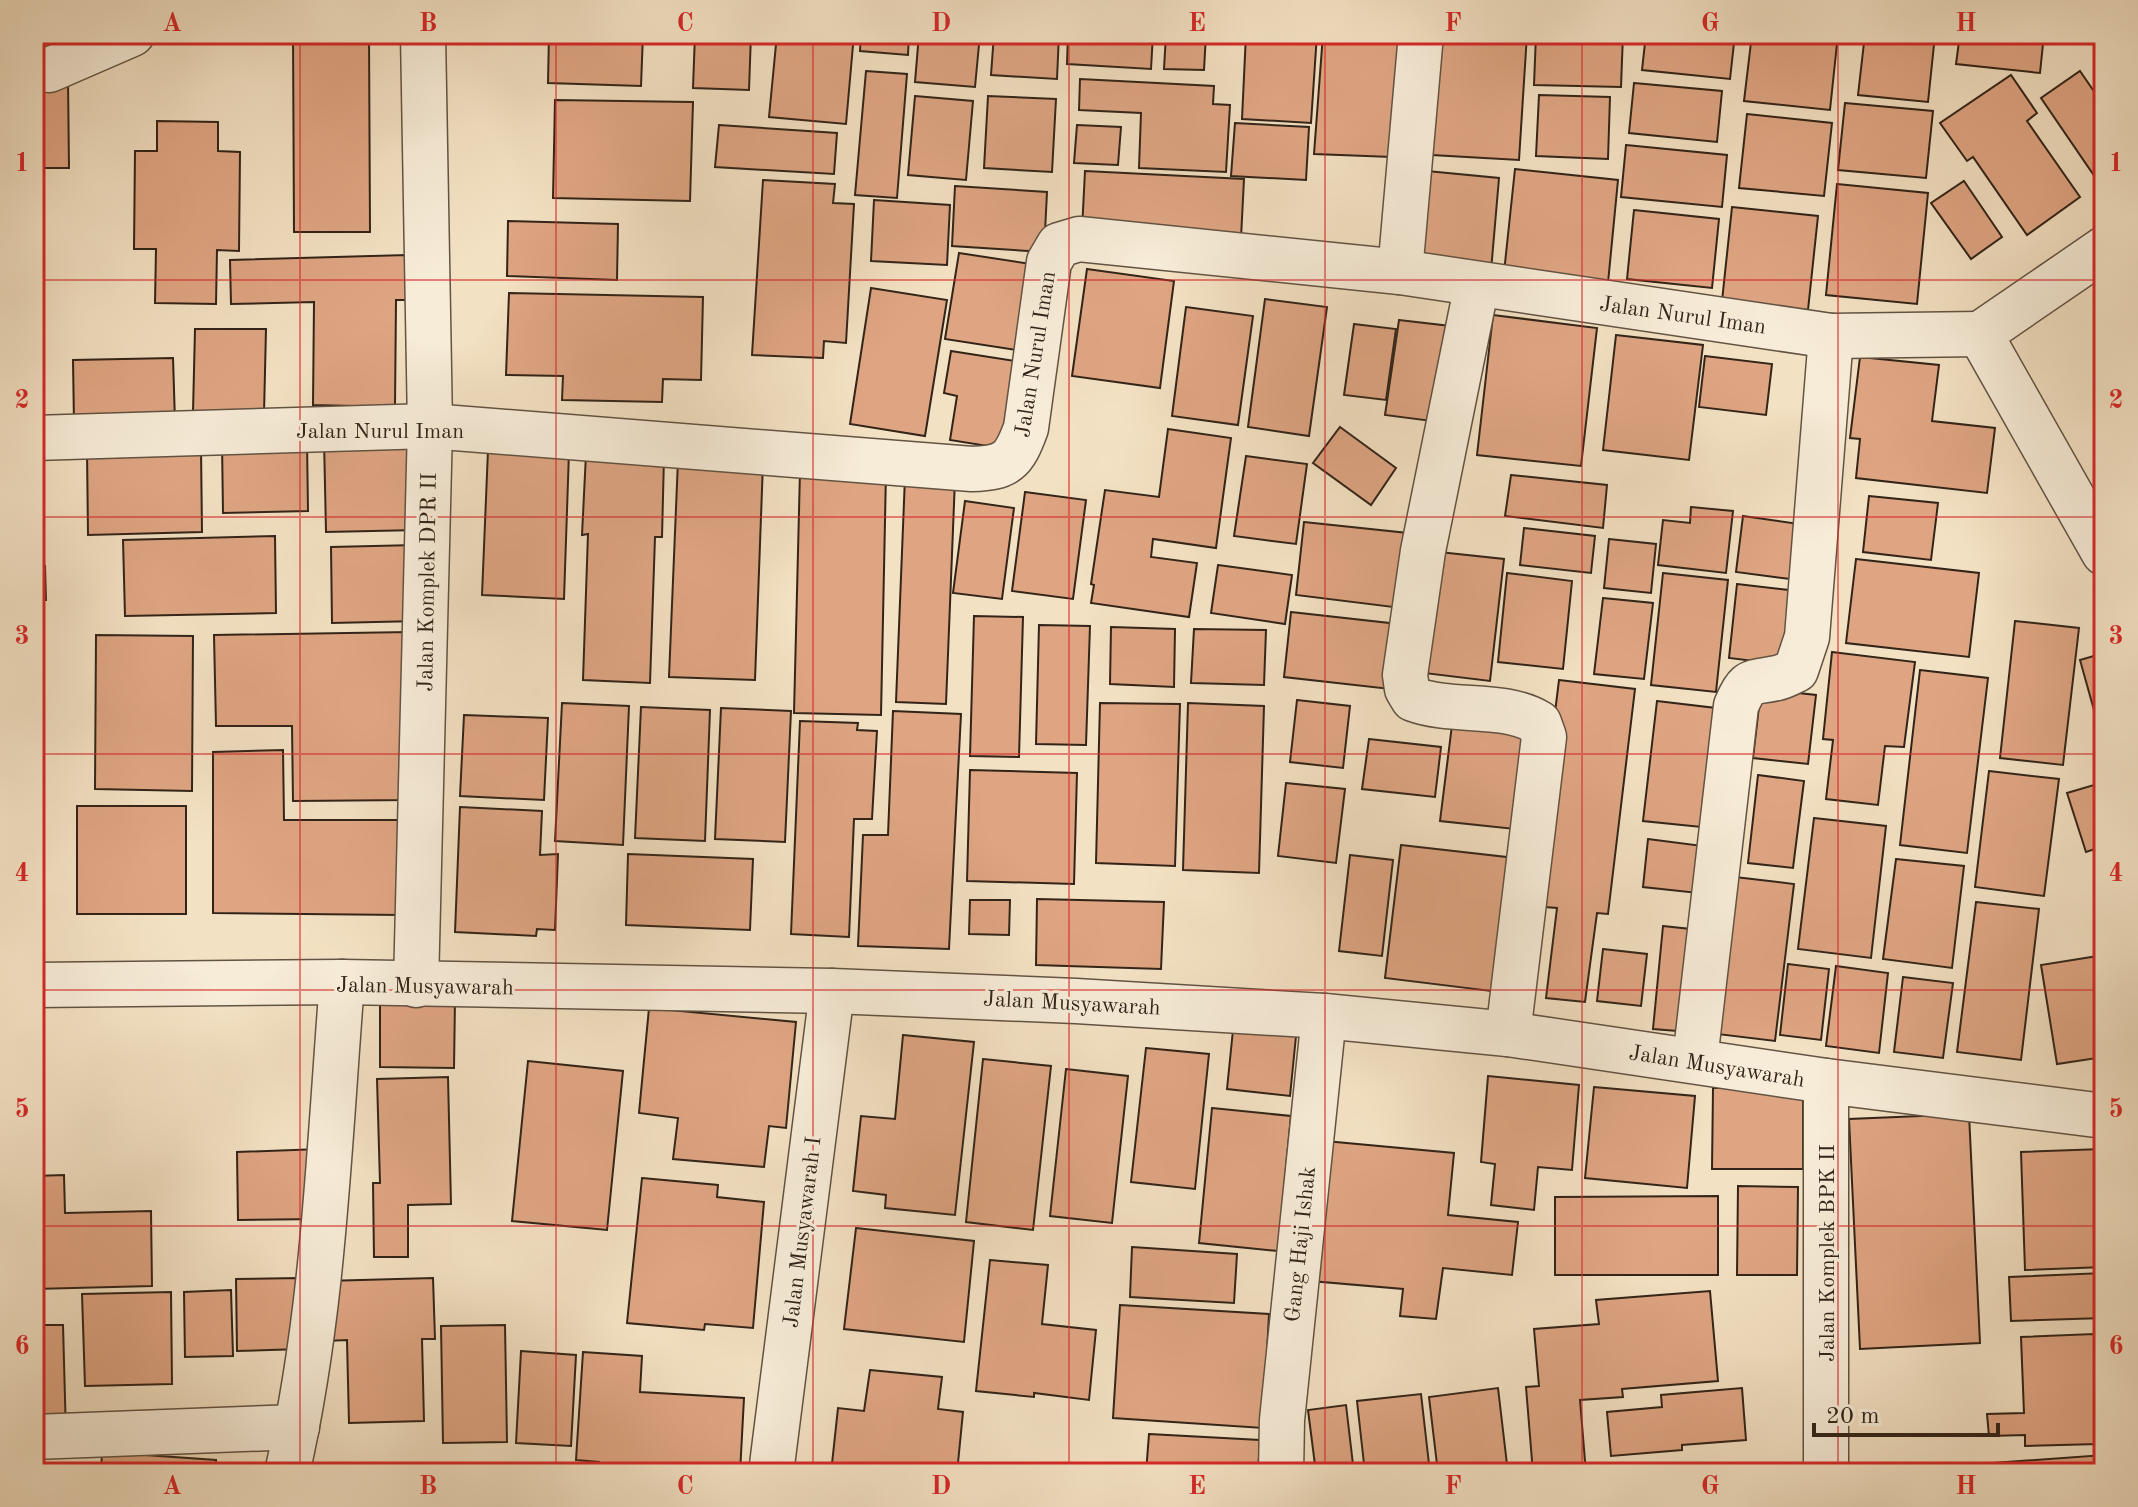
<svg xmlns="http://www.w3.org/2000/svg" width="2138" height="1507" font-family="'Old Standard TT',serif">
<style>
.building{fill:#dfa583;stroke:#322418;stroke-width:2}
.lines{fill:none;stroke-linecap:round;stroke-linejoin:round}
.minor-casing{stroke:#625343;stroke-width:47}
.minor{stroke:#f7ecd8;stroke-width:44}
.grid{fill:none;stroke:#d62828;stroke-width:2;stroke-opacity:0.55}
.labels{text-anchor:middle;stroke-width:6;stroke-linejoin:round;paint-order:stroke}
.street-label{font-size:22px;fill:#322418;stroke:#f7ecd8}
.neatline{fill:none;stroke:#d62828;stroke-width:3}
.grid-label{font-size:26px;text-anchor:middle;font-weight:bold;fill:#d62828}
</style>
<rect width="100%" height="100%" fill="#f3e1c3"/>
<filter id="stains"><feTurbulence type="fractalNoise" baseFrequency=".0025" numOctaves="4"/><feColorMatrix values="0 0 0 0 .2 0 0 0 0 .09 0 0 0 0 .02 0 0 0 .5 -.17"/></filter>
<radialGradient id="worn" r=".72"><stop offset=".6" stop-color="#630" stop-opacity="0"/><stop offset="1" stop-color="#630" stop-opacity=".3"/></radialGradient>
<g class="building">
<rect x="34" y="34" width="28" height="23"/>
<polygon points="293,34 369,34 370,232 294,232"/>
<polygon points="549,34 643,34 641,86 548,83"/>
<polygon points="695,34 751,34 749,90 693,88"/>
<polygon points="777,34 854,34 846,124 769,117"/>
<polygon points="861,34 909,34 908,55 860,51"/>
<polygon points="919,34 980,34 975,87 915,82"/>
<polygon points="994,34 1059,34 1057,79 991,75"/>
<polygon points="1068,34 1153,34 1151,69 1067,64"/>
<polygon points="1166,34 1206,34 1204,70 1164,69"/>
<polygon points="1246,34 1317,34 1311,123 1242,119"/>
<polygon points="1323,34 1417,34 1392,157 1314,154"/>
<polygon points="1439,34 1527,34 1519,160 1432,155"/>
<polygon points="1536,34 1623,34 1621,87 1534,85"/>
<polygon points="1646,34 1735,34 1730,79 1642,70"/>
<polygon points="1752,34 1838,34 1830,110 1744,101"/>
<polygon points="1865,34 1935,35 1928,102 1858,95"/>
<polygon points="1960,34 2044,34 2040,73 1956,64"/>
<polygon points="866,71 907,74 897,198 855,195"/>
<polygon points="2080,71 2104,106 2104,170 2095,177 2041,98"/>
<polygon points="2011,75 2037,113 2027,121 2080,197 2027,235 1973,157 1967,161 1940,123"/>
<polygon points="34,79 68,80 69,168 34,168"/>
<polygon points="1080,79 1214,86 1213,104 1230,105 1226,172 1139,168 1141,113 1079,110"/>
<polygon points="1634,83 1722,91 1717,142 1629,133"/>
<polygon points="1539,95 1610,97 1608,159 1536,156"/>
<polygon points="915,96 973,101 966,180 908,175"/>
<polygon points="988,96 1056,99 1052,172 984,168"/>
<polygon points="555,100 693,102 690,201 553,198"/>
<polygon points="1845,103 1933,111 1926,178 1838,170"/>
<polygon points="1747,114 1832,123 1824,196 1739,188"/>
<polygon points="157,121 218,122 218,151 240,152 239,251 217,250 216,304 155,303 156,249 134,249 135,151 157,151"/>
<polygon points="1235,123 1309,127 1306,180 1231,176"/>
<polygon points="719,125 837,133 834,174 715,167"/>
<polygon points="1077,125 1121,127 1118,165 1074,163"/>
<polygon points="1626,145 1727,155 1722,207 1621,197"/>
<polygon points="1515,169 1618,180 1607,293 1503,282"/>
<polygon points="1085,171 1244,179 1241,238 1082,230"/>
<polygon points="1427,171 1499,178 1491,271 1417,264"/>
<polygon points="763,180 835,184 833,203 854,204 846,343 824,341 823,358 752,355"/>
<polygon points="1964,181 2002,237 1971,259 1931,203"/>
<polygon points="1837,184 1928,193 1917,304 1826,295"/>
<polygon points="955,186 1047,192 1044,252 952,246"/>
<polygon points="874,200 950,205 947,265 871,261"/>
<polygon points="1732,207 1818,216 1808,310 1722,301"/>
<polygon points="1634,210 1719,219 1712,288 1627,279"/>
<polygon points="508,221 618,224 617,280 507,276"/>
<polygon points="959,253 1044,266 1030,352 945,339"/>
<polygon points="407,255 409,300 396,300 395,407 313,405 314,302 231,304 230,260"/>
<polygon points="1087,269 1174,281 1160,388 1072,376"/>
<polygon points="871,288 947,300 925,436 850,424"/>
<polygon points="509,293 703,297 701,380 663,379 662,402 562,400 563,376 506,375"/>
<polygon points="1265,299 1327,307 1309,436 1248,427"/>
<polygon points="1186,307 1253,316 1238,425 1172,416"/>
<polygon points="1493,315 1597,328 1581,466 1477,455"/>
<polygon points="1399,320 1450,326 1439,422 1385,415"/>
<polygon points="1354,324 1396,329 1386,400 1344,395"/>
<polygon points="195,329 266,329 264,414 193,412"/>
<polygon points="1616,335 1703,345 1689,460 1603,450"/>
<polygon points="951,351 1034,364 1006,449 950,440 957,396 944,393"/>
<polygon points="1705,356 1772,364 1766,415 1699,407"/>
<polygon points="1860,357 1939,365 1932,421 1995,428 1987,493 1856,478 1860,439 1850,438"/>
<polygon points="173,358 175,422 74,424 73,360"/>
<polygon points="1340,427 1396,468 1371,505 1313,463"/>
<polygon points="1168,429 1231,438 1216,548 1153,539 1151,557 1197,563 1189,617 1091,603 1094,585 1091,584 1105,490 1159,497"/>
<polygon points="417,438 418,530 326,532 324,439"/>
<polygon points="307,440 308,511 223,513 222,442"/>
<polygon points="201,448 202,532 88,535 87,450"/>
<polygon points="488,450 569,452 564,599 482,595"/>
<polygon points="586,454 664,457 662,537 655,537 650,683 583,680 588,534 582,535"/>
<polygon points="1246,456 1307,464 1296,544 1234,536"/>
<polygon points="678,460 763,462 755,680 669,677"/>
<polygon points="800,471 886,472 881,715 794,713"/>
<polygon points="1511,475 1607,485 1603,528 1505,516"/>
<polygon points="905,477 955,479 946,704 896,702"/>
<polygon points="1025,492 1086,500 1073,599 1012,591"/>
<polygon points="1869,496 1938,503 1931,560 1863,552"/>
<polygon points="965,501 1014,508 1002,599 953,593"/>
<polygon points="1691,507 1733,511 1726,573 1658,565 1663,520 1690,523"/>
<polygon points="1743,516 1806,525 1798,580 1736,572"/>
<polygon points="1304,522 1417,534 1409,609 1296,595"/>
<polygon points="1524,528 1595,536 1591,573 1520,565"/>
<polygon points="275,536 276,613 125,616 123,540"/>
<polygon points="1609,539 1656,544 1651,593 1604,588"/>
<polygon points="416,545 419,621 332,623 331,547"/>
<polygon points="1439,552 1504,559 1490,681 1424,673"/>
<polygon points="1856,559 1979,573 1969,657 1846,643"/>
<polygon points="1218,565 1292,575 1285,624 1211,613"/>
<polygon points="34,566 45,566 46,600 34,600"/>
<polygon points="1507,573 1572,581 1563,669 1498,662"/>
<polygon points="1663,573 1728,580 1716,692 1651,685"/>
<polygon points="1737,584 1797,591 1787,665 1729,658"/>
<polygon points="1603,598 1653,603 1644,679 1594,674"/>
<polygon points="1291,612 1407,625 1399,690 1284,677"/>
<polygon points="974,616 1023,617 1019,757 970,756"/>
<polygon points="2015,621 2079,628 2063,765 2000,758"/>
<polygon points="1039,625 1090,626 1086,745 1036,744"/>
<polygon points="1111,627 1175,629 1174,687 1110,684"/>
<polygon points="1194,629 1266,630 1264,685 1191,683"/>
<polygon points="409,632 410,800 293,801 292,726 216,726 214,635"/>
<polygon points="96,635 193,636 192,791 95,789"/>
<polygon points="1832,652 1915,662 1904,747 1885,746 1878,805 1826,799 1833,740 1823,739"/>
<polygon points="2104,653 2104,746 2080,660"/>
<polygon points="1920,670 1988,678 1967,853 1900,845"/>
<polygon points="1559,680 1635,689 1608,914 1597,913 1585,1002 1546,998 1557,908 1531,906"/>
<polygon points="1761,689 1816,695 1808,764 1753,758"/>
<polygon points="1297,700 1350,706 1343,768 1290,762"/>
<polygon points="1657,701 1724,709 1711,828 1643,821"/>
<polygon points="562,703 629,706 623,845 555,841"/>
<polygon points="1100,703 1180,704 1175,866 1096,863"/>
<polygon points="1188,703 1264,706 1259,873 1183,870"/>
<polygon points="641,707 710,710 705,841 635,838"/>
<polygon points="721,708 791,711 785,842 715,839"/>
<polygon points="893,711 961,714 949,949 858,946 863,835 888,835"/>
<polygon points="464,715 548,718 544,800 460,796"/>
<polygon points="1453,717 1535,726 1524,830 1440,821"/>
<polygon points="800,721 858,723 857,730 877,731 872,819 854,819 849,937 791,934"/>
<polygon points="1369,739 1441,747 1435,797 1362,789"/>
<polygon points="283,750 284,820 404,820 402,915 213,913 213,752"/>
<polygon points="970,770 1077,773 1074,884 967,881"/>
<polygon points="1989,771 2059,779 2044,896 1975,887"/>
<polygon points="1758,775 1804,781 1793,868 1748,863"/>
<polygon points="2104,782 2104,846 2086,852 2067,793"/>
<polygon points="1286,783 1345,789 1336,863 1278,856"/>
<rect x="77" y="806" width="109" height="108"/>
<polygon points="460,807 542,811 540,855 558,854 555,930 537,929 536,936 455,932"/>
<polygon points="1814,818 1886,826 1871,958 1798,949"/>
<polygon points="1648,839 1703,846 1698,893 1643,887"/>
<polygon points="1401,845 1515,858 1499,992 1385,978"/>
<polygon points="628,854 753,859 750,930 626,925"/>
<polygon points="1350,855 1393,860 1382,956 1339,951"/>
<polygon points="1896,859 1964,866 1952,968 1883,959"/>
<polygon points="1735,877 1794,884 1775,1041 1717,1034"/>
<polygon points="1037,899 1164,902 1161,969 1036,965"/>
<polygon points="970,900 1010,900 1009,935 969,934"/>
<polygon points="1976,902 2039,909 2021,1060 1957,1052"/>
<polygon points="1663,926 1700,930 1690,1032 1653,1029"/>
<polygon points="1603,949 1647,954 1641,1006 1597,1001"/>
<polygon points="2104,955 2104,1057 2057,1064 2041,965"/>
<polygon points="1788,964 1829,969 1821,1040 1780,1035"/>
<polygon points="1836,966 1888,973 1879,1053 1826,1046"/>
<polygon points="1903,977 1953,983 1943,1058 1894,1052"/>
<polygon points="380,998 455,999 454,1068 380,1067"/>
<polygon points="649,1008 796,1022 786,1128 769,1126 764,1167 673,1159 678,1118 639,1113"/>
<polygon points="1234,1020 1297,1026 1290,1096 1227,1089"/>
<polygon points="903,1035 974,1042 955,1215 885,1208 886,1195 853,1191 861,1116 895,1119"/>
<polygon points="1146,1048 1209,1054 1195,1189 1131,1182"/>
<polygon points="983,1059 1051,1066 1033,1230 966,1222"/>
<polygon points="528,1061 623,1071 607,1230 512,1221"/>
<polygon points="1066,1069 1128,1076 1112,1223 1050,1216"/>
<polygon points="1488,1076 1579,1085 1572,1170 1538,1167 1534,1210 1491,1205 1495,1164 1481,1162"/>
<polygon points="448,1077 451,1204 408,1205 408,1257 374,1257 373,1183 380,1183 377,1079"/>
<polygon points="1594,1087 1695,1096 1687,1188 1585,1178"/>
<polygon points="1713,1088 1803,1088 1803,1169 1712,1169"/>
<polygon points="1212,1108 1291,1116 1278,1251 1199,1243"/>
<polygon points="1969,1114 1980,1343 1860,1349 1849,1119"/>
<polygon points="1325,1141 1454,1153 1448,1215 1518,1222 1512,1275 1443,1268 1436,1319 1400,1316 1403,1289 1311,1281"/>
<polygon points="320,1149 322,1219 238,1220 237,1152"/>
<polygon points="2102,1149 2104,1267 2025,1270 2021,1152"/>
<polygon points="64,1175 65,1213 151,1211 152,1286 34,1289 34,1176"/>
<polygon points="642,1178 718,1185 717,1197 764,1202 753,1328 705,1324 704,1330 627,1323"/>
<polygon points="1738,1186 1798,1187 1797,1275 1737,1275"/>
<polygon points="1718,1196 1718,1275 1555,1275 1555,1197"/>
<polygon points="856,1228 974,1241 964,1342 844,1329"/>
<polygon points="1132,1247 1237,1254 1234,1303 1130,1297"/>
<polygon points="990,1260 1048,1265 1042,1324 1096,1330 1089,1400 1034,1393 1034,1397 976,1391"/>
<polygon points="2104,1273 2104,1318 2011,1321 2009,1277"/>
<polygon points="300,1278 301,1349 237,1351 236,1279"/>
<polygon points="433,1278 435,1339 422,1339 424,1421 349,1423 347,1340 326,1341 325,1281"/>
<polygon points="231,1290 233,1356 185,1357 184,1292"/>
<polygon points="1710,1291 1718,1381 1622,1389 1623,1397 1580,1400 1586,1473 1533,1473 1526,1387 1539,1386 1534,1329 1599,1324 1596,1300"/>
<polygon points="171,1292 172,1384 85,1386 82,1294"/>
<polygon points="1120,1305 1269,1314 1263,1428 1113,1418"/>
<polygon points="34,1325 63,1325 66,1435 34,1435"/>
<polygon points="505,1325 507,1442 443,1443 441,1326"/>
<polygon points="2094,1334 2098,1444 2025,1446 2025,1435 1989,1436 1987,1414 2024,1413 2021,1337"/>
<polygon points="521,1351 576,1355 571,1446 516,1443"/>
<polygon points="583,1352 642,1356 640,1392 744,1398 740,1473 598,1473 599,1462 576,1460"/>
<polygon points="870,1370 942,1377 938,1409 963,1412 957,1473 831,1473 838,1408 864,1411"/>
<polygon points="1498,1388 1508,1473 1438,1473 1429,1397"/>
<polygon points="1742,1388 1746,1440 1682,1445 1682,1450 1611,1456 1607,1412 1662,1407 1661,1395"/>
<polygon points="1421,1394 1430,1473 1365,1473 1357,1401"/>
<polygon points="1346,1405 1354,1473 1316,1473 1308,1410"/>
<polygon points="1149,1434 1260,1440 1258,1473 1146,1473"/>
<polygon points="102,1452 216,1460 216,1473 101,1473"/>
<polygon points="2104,1455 2104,1473 1994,1473 1993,1463"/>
</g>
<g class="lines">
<defs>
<g id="minor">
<polyline points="49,70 132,34"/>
<polyline points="1400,272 1421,34"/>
<path d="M1477,284L1423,551L1405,675L1407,689L1413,699C1453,714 1503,701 1539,723L1544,737L1508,1034"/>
<polyline points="1980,334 2104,553"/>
<polyline points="1980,334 2104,249"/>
<path d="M34,438L430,426L972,469C1007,468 1014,461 1026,428L1049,262L1059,245L1079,239L1400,272L1831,336L1980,334"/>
<polyline points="34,985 342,982 832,991 1076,1001 1324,1016 1508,1034 1826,1081 2104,1116"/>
<polyline points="416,985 430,426 423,34"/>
<path d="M1695,1060L1736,706C1748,677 1751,684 1777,678C1783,677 1790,673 1796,670L1807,637L1831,336"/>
<polyline points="1826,1081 1826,1473"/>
<polyline points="34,1437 297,1427"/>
<path d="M287,1473C324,1312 329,1146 342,982"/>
<polyline points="771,1473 832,991"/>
<polyline points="1281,1473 1282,1420 1324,1016"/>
</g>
</defs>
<use href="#minor" class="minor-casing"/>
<use href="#minor" class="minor"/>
</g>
<path class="grid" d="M300,34V1473M556,34V1473M813,34V1473M1069,34V1473M1325,34V1473M1582,34V1473M1838,34V1473M34,280H2104M34,517H2104M34,754H2104M34,990H2104M34,1226H2104"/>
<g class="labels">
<g class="street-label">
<text transform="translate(1683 314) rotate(8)" y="8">Jalan Nurul Iman</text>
<text transform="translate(1034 354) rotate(-81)" y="8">Jalan Nurul Iman</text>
<text x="380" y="438">Jalan Nurul Iman</text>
<text transform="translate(426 582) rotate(-89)" y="8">Jalan Komplek DPR II</text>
<text transform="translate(425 985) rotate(1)" y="8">Jalan Musyawarah</text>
<text transform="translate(1072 1002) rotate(3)" y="8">Jalan Musyawarah</text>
<text transform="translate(1717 1065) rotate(9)" y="8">Jalan Musyawarah</text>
<text transform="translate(801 1232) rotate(-83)" y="8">Jalan Musyawarah I</text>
<text transform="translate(1299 1244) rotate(-84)" y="8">Gang Haji Ishak</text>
<text transform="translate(1826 1253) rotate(-90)" y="8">Jalan Komplek BPK II</text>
</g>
</g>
<rect width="2138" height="1507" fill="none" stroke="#f3e1c3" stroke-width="88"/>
<path d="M1814 1423v12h184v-12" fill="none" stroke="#322418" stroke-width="4"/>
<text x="1826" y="1423" font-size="24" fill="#322418" stroke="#f7ecd8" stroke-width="6" paint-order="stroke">20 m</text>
<rect x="44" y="44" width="2050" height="1419" class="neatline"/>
<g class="grid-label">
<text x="172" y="31">A</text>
<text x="428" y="31">B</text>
<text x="685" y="31">C</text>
<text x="941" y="31">D</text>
<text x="1197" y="31">E</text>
<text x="1453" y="31">F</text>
<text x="1710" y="31">G</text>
<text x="1966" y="31">H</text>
<text x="22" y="171">1</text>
<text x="2116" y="171">1</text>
<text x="22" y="408">2</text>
<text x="2116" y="408">2</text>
<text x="22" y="644">3</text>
<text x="2116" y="644">3</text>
<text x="22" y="881">4</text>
<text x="2116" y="881">4</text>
<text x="22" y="1117">5</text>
<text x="2116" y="1117">5</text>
<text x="22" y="1354">6</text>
<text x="2116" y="1354">6</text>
<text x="172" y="1494">A</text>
<text x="428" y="1494">B</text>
<text x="685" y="1494">C</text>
<text x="941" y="1494">D</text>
<text x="1197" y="1494">E</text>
<text x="1453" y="1494">F</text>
<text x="1710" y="1494">G</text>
<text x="1966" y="1494">H</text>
</g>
<rect width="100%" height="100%" filter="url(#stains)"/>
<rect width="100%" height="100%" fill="url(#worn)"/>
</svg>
